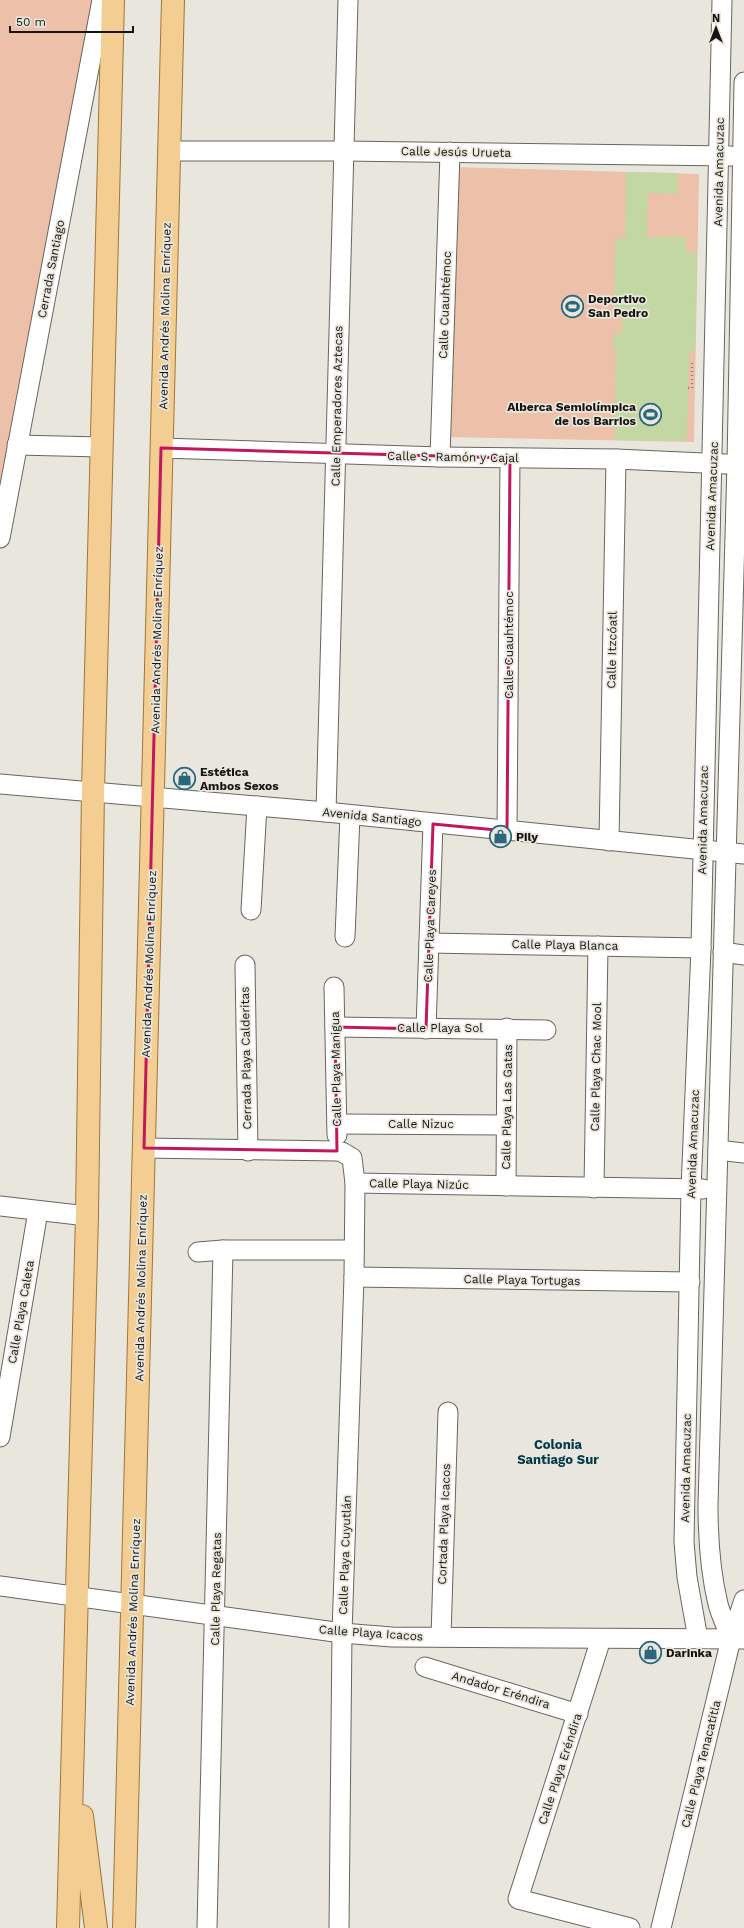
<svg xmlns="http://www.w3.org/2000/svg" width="744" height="1928" font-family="'Work Sans',sans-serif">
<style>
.green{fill:#ecc0a9}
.building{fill:#c3d7a3}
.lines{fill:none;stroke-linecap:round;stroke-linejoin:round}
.minor-casing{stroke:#67665d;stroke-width:21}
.major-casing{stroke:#a07636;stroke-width:24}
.path{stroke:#888680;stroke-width:2.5;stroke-dasharray:1 3;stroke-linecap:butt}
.minor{stroke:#fff;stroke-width:19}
.major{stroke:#f3cd92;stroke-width:22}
.marked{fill:none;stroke:#c2185b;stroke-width:3;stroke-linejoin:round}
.labels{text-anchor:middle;stroke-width:3.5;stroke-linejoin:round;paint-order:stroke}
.street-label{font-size:12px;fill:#161512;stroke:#e9e7dd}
.poi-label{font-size:12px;font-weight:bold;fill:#161512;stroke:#e9e7dd;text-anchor:start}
.neighbourhood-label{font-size:13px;font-weight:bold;fill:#023a4b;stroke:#e9e7dd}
</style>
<rect width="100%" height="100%" fill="#e9e7dd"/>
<g class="green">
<polygon points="0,0 97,0 0,517"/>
<polygon points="454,167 699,174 694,442 446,437"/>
</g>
<polygon class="building" points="626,172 678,173 678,194 648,193 647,237 686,237 686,252 697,252 695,351 689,351 687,441 614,440 616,349 613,349 614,333 622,333 622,308 614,308 615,238 625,239"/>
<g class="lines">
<defs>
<g id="minor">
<polyline points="169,151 343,151 731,156"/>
<polyline points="17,445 101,447"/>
<polyline points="161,448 440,457 616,459 726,464"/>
<polyline points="440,457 450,152"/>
<polyline points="0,538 102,0"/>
<polyline points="0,784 326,812 744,854"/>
<polyline points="326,812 348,0"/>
<polyline points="507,831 510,458"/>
<polyline points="609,841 616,459"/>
<polyline points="251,910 257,806"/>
<polyline points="345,937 350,815"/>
<polyline points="429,943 701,948"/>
<polyline points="723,952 744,955"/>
<polyline points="245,965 248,1151"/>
<polyline points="334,987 337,1135"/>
<polyline points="335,1027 546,1030"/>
<polyline points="426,1029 433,824"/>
<polyline points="337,1124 506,1125"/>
<polyline points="144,1148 337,1151 342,1152 352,1158 355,1183 354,1277 342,1633 339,1928"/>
<polyline points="718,1150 744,1153"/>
<polyline points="355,1183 703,1189"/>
<polyline points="506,1186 507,1028"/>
<polyline points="594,1188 598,946"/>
<polyline points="0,1206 87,1216"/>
<polyline points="198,1252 223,1250 354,1250"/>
<polyline points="354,1277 690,1282"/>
<polyline points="0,1437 38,1211"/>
<polyline points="0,1586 342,1633 392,1637 743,1639"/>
<polyline points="441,1637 448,1412"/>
<polyline points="601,1639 518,1899 630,1928"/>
<polyline points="698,1639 687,1577 684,1542 691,1189 701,948 722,0"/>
<path d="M731,1639C727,1627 721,1616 718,1604C710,1571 708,1538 708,1505L737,464L744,82"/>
<polyline points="425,1667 578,1714"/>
<polyline points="207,1928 223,1250"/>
<polyline points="661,1928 731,1639 744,1600"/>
</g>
<g id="major">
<polyline points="82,1816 96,1928"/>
<polyline points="68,1928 87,1216 93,791 113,0"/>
<polyline points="124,1928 173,0"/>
</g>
</defs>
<use href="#minor" class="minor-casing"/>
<use href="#major" class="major-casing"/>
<polyline class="path" points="688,388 692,388 692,363 695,363"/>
<use href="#minor" class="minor"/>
<use href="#major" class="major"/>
</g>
<path class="marked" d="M161,448L510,458L507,831L433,824L426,1029L335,1027L337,1151L144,1148Z"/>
<defs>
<symbol id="stadium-ring" viewBox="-11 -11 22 22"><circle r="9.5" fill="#e9e7dd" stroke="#2a677e" stroke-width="1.5"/><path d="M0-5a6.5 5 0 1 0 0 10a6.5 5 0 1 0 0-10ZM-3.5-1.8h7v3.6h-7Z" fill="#2a677e"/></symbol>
<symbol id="shop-ring" viewBox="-11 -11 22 22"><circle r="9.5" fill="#e9e7dd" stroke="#2a677e" stroke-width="1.5"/><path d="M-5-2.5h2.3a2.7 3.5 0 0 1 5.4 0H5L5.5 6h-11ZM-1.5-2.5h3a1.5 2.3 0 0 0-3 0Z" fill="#2a677e"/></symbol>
</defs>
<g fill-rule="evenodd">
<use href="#stadium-ring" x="560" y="294" width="25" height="25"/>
<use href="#stadium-ring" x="638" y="402" width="25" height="25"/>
<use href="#shop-ring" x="172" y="766" width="25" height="25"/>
<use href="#shop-ring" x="488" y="824" width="25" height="25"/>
<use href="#shop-ring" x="638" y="1640" width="25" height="25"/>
</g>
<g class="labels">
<g class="street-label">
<text transform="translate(456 152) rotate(1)" y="4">Calle Jesús Urueta</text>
<text transform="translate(719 172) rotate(-89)" y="4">Avenida Amacuzac</text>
<text transform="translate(51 269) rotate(-79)" y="4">Cerrada Santiago</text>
<text transform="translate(445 305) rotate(-88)" y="4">Calle Cuauhtémoc</text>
<text transform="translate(165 316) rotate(-89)" y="4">Avenida Andrés Molina Enríquez</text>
<text transform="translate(337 406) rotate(-89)" y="4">Calle Emperadores Aztecas</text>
<text transform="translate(453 457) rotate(1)" y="4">Calle S. Ramón y Cajal</text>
<text transform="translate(712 496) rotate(-88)" y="4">Avenida Amacuzac</text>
<text transform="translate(157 640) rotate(-89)" y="4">Avenida Andrés Molina Enríquez</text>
<text transform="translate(509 645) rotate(-90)" y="4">Calle Cuauhtémoc</text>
<text transform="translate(612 650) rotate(-89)" y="4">Calle Itzcóatl</text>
<text transform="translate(372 817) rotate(6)" y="4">Avenida Santiago</text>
<text transform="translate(703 820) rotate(-89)" y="4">Avenida Amacuzac</text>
<text transform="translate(430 926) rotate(-88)" y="4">Calle Playa Careyes</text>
<text transform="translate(565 945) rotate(1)" y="4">Calle Playa Blanca</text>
<text transform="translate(149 964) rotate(-88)" y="4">Avenida Andrés Molina Enríquez</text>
<text x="440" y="1032">Calle Playa Sol</text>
<text transform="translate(246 1058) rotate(-91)" y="4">Cerrada Playa Calderitas</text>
<text transform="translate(596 1067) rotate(-89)" y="4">Calle Playa Chac Mool</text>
<text transform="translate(336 1069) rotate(-91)" y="4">Calle Playa Manigua</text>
<text transform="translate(507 1107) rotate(-89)" y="4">Calle Playa Las Gatas</text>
<text x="421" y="1128">Calle Nizuc</text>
<text transform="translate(693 1144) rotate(-88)" y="4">Avenida Amacuzac</text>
<text transform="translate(419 1184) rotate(1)" y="4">Calle Playa Nizúc</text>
<text transform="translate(522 1280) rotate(1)" y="4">Calle Playa Tortugas</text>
<text transform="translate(141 1288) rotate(-89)" y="4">Avenida Andrés Molina Enríquez</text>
<text transform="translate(21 1312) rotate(-80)" y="4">Calle Playa Caleta</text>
<text transform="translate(686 1468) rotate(-89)" y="4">Avenida Amacuzac</text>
<text transform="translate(444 1524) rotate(-88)" y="4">Cortada Playa Icacos</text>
<text transform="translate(345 1555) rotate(-88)" y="4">Calle Playa Cuyutlán</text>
<text transform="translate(216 1589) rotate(-89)" y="4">Calle Playa Regatas</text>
<text transform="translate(133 1612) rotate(-88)" y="4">Avenida Andrés Molina Enríquez</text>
<text transform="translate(371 1633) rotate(4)" y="4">Calle Playa Icacos</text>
<text transform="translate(501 1690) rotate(17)" y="4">Andador Eréndira</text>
<text transform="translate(701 1764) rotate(-76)" y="4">Calle Playa Tenacatitla</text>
<text transform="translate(560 1769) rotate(-72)" y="4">Calle Playa Eréndira</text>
</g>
<g class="poi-label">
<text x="588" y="303">Deportivo<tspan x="588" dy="14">San Pedro</tspan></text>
<text x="636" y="411" text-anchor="end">Alberca Semiolímpica<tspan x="636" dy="14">de los Barrios</tspan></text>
<text x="200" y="776">Estética<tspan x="200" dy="14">Ambos Sexos</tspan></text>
<text x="516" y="841">Pily</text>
<text x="666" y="1657">Darinka</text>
</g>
<g class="neighbourhood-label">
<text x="558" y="1449">Colonia<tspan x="558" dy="15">Santiago Sur</tspan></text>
</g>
</g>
<g transform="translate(716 28)" stroke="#e9e7dd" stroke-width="3" paint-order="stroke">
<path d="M0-3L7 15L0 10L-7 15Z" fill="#161512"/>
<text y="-6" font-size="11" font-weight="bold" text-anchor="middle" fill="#161512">N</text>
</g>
<path d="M10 26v6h123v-6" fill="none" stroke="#161512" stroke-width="2"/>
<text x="16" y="26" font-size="12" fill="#161512" stroke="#e9e7dd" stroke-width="3" paint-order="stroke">50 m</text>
</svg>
